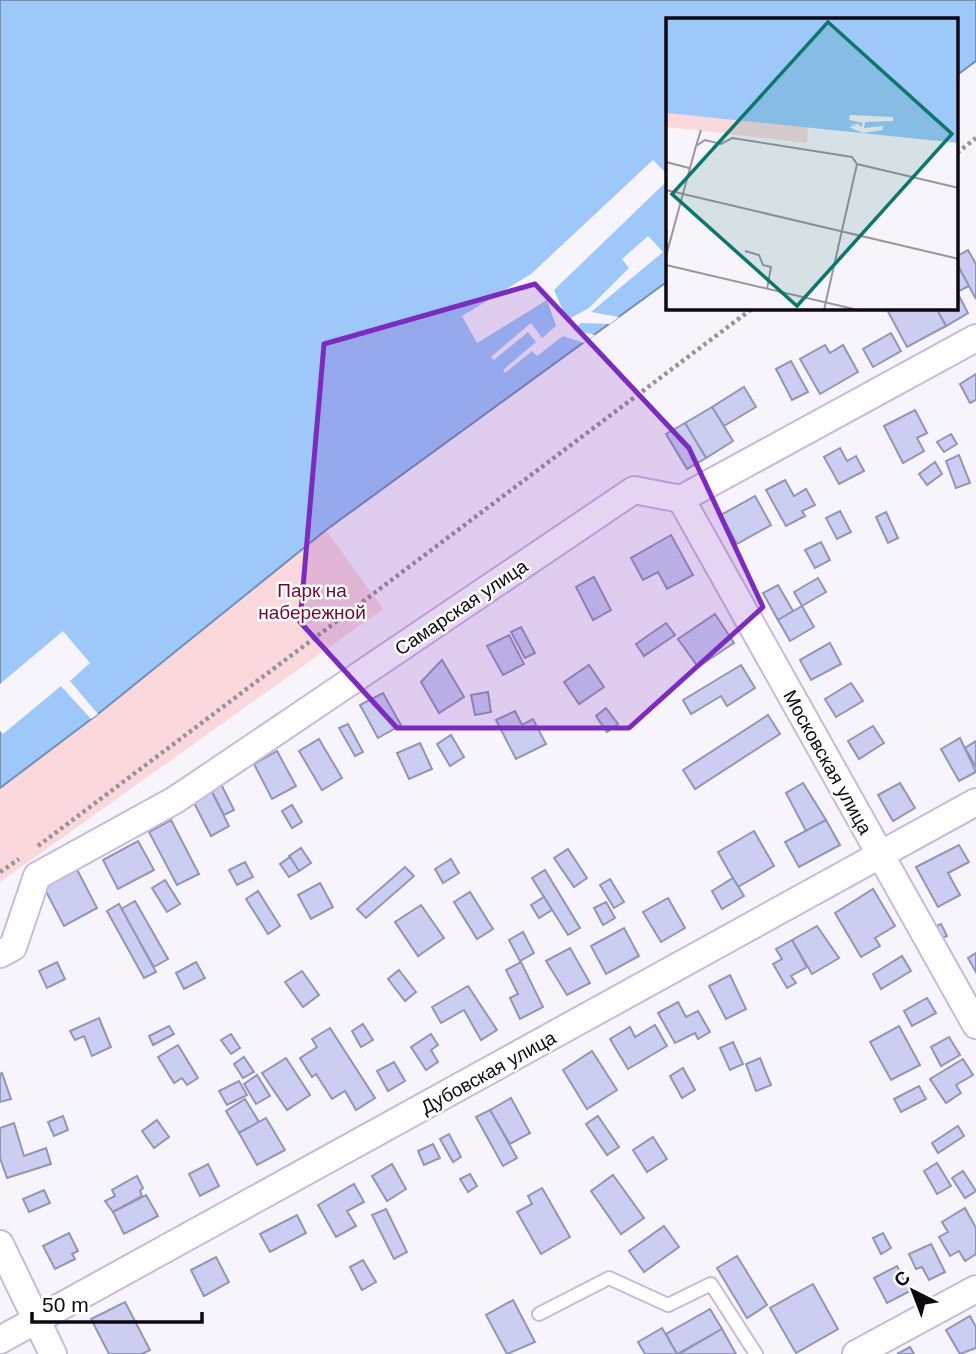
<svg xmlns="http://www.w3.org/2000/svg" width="976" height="1354" font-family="Helvetica,sans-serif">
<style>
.green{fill:#fad8dc}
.water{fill:#9dc8f9;stroke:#728fb4;stroke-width:2}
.pier{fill:#f8f4fb}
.building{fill:#cbcef1;stroke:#9395b6;stroke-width:2}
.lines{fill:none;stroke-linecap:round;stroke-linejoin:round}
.service-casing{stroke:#cbb9d9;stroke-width:16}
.minor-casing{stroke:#cbb9d9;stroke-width:30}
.path{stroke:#99949c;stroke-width:4.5;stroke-dasharray:3.5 3.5;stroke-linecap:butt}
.service{stroke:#fff;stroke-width:12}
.minor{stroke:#fff;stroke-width:26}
.marked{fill:#7b2cbf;fill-opacity:0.2;stroke:#7b2cbf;stroke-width:5;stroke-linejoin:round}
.labels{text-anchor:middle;stroke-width:5;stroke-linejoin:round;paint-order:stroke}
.park-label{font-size:19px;fill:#6f092d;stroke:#fff}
.street-label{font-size:19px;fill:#0f0913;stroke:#fff}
.inset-road{fill:none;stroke:#9b969e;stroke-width:2}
.view{fill:#0f766e;fill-opacity:0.15;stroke:#0f766e;stroke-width:3.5}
.inset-edge{fill:none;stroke:#0f0913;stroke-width:3.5}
</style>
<rect width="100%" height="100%" fill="#f8f4fb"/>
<polygon class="green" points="326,530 383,609 0,882 0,788 98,714"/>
<polygon class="water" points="0,0 976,0 976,61 957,75 957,19 668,19 668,281 326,530 98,714 0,788"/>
<g class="pier">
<polygon points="653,160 668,175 668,180 554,290 567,320 589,308 629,268 622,259 648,236 663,252 591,312 619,317 610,324 581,323 573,330 595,335 584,343 563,336 537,356 532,351 505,373 503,370 536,342 528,332 494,360 491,357 531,323 542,338 556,326 547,300 477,343 462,316 531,274"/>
<polygon points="63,631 90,663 70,681 98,714 91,719 61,686 3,734 0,731 0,684"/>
</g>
<g class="building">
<polygon points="968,250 976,264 976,299 957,264 957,256"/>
<polygon points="957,264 969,286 957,292 968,313 946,326 936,308 957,308"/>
<polygon points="886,308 936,308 946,326 907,347"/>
<polygon points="891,333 901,351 873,367 863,349"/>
<polygon points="825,345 830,353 843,345 858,372 820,394 800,359"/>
<polygon points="791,361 808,392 792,400 776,369"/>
<polygon points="976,374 976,400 970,403 960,384"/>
<polygon points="744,387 756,407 724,426 712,407"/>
<polygon points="712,407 733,441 706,458 685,423"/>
<polygon points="915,410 927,433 917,438 924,451 903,463 884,426"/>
<polygon points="685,423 706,458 687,469 666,434"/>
<polygon points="951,434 957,444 944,452 937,442"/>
<polygon points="840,448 847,461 856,456 864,471 839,484 824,457"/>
<polygon points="959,455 970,483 956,488 946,461"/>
<polygon points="935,462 942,474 927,485 919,474"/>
<polygon points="785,480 794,496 806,489 815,505 802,511 805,516 786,526 766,490"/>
<polygon points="755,496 771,525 737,544 721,515"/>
<polygon points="840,511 851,532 837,539 826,518"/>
<polygon points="886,512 898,538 888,543 876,517"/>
<polygon points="671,535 693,575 667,589 658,572 643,580 631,558"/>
<polygon points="821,542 830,560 815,568 805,550"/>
<polygon points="594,577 611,610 593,620 576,587"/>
<polygon points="818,578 826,592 802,606 794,592"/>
<polygon points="778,585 793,611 778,620 763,593"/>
<polygon points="802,606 814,627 790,641 778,620"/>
<polygon points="715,614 734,643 698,667 678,639"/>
<polygon points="666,623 675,635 644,656 636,644"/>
<polygon points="521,627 535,653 525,658 511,632"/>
<polygon points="509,635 524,664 503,675 487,646"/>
<polygon points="830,643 841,664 811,680 800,660"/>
<polygon points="442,660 464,697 439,713 421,682"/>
<polygon points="589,665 604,687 579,704 564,682"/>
<polygon points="741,665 755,688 727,706 721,696 691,714 683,700"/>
<polygon points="851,683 863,701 836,717 825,699"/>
<polygon points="488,692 491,712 475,715 471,695"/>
<polygon points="383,693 401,725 378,738 360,705"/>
<polygon points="606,708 618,724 607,732 596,716"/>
<polygon points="515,711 522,725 533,719 546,744 516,759 496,720"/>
<polygon points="768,715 780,734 695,789 683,770"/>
<polygon points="348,724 363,752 355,756 339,728"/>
<polygon points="873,726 884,743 859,759 848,741"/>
<polygon points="451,735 464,757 450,766 437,744"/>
<polygon points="960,738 976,772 959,781 941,749"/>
<polygon points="319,739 342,778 322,790 299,751"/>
<polygon points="976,741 976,767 965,748"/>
<polygon points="420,743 432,769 409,779 397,753"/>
<polygon points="277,751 296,786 272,799 254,764"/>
<polygon points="220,782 234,810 224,815 210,788"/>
<polygon points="803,783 826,820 806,831 786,793"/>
<polygon points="900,783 915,808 893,821 878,795"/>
<polygon points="210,788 229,826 211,836 191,797"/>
<polygon points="292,805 302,822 292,828 282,811"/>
<polygon points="171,820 199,874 177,885 149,832"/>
<polygon points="826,820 840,845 799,867 785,842"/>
<polygon points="754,831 774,866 738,887 718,852"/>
<polygon points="138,841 154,870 118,889 103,860"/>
<polygon points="959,845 969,862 948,873 960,895 938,907 916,867"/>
<polygon points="301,848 311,863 299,871 289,856"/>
<polygon points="568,849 587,878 574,887 554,858"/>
<polygon points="290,857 299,871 289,877 280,864"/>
<polygon points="451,859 459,873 443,883 435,869"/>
<polygon points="72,860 97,908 64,926 39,878"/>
<polygon points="245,862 253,877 237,885 229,870"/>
<polygon points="405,867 414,876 366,918 357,909"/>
<polygon points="545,870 580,928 568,935 532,878"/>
<polygon points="733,878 744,896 722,909 712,891"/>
<polygon points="610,879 624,902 614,908 600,885"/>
<polygon points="165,880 180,904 167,912 152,888"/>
<polygon points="320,883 333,907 311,919 298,895"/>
<polygon points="873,889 895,926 875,938 880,946 861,957 835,913"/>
<polygon points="258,891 280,926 268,934 246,899"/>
<polygon points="470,892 493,929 477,939 454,902"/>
<polygon points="544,897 552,910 539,918 531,905"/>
<polygon points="668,898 685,928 661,942 643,912"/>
<polygon points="135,901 168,959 154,967 121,909"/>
<polygon points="606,902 615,918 603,925 594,908"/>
<polygon points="119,904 156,972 144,978 107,911"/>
<polygon points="421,905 444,938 418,956 395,922"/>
<polygon points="941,924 947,936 940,939 934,927"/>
<polygon points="817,926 839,958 812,974 792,940"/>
<polygon points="624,928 639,956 606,974 591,946"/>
<polygon points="523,932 534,953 520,961 509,940"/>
<polygon points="792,940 807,967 791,976 796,983 787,988 773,964 782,959 776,949"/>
<polygon points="570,948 590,983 567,995 546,961"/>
<polygon points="976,953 976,972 968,958"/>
<polygon points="902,956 911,971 881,989 873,974"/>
<polygon points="57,962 65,979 47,988 39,971"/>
<polygon points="196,962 205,978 184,989 176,973"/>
<polygon points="521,962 543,1007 520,1019 510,998 518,994 506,970"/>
<polygon points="399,970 416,992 405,1001 388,979"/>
<polygon points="302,971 319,995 303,1007 285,982"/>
<polygon points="730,975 746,1009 726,1019 709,986"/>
<polygon points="468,986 497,1030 481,1040 464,1010 441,1023 432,1007"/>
<polygon points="927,998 936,1013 912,1026 904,1011"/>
<polygon points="678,1002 686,1017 698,1011 710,1032 698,1039 695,1033 675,1043 658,1013"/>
<polygon points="99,1018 111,1047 92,1056 84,1036 75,1040 70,1031"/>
<polygon points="363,1024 373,1040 361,1047 352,1031"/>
<polygon points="655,1025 667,1046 628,1069 610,1039 630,1027 635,1037"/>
<polygon points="169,1026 174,1034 153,1045 149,1036"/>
<polygon points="899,1026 920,1065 891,1080 870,1042"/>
<polygon points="330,1028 375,1098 356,1110 345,1091 332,1099 316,1074 312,1077 300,1058 317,1047 312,1039"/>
<polygon points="231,1034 240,1048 231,1054 221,1040"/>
<polygon points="431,1034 438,1045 431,1050 438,1062 426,1070 411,1047"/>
<polygon points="949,1037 960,1055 941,1066 931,1047"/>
<polygon points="733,1042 743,1064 730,1070 720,1048"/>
<polygon points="178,1045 198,1078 187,1085 182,1078 174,1083 158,1057"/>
<polygon points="592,1051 617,1090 587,1109 563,1070"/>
<polygon points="244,1057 254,1072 243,1078 234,1064"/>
<polygon points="286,1058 310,1095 287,1110 262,1073"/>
<polygon points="760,1058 771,1085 756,1091 746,1064"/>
<polygon points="963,1059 973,1075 956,1085 961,1093 946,1103 930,1079"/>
<polygon points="394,1062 405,1081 388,1091 377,1071"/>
<polygon points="683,1068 695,1090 682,1098 670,1076"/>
<polygon points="2,1073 11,1099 0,1102 0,1074"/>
<polygon points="257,1075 270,1096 256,1104 244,1084"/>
<polygon points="239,1081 247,1095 227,1105 219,1091"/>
<polygon points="919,1086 926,1099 901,1112 894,1099"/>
<polygon points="511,1098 530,1133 510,1144 490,1110"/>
<polygon points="245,1099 259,1122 239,1133 226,1111"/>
<polygon points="490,1110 517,1158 503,1166 476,1117"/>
<polygon points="63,1116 68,1130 54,1136 48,1122"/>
<polygon points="598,1116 619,1147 607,1155 586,1124"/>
<polygon points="266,1118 285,1150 257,1165 239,1133"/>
<polygon points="157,1120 169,1137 154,1148 142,1131"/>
<polygon points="14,1123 24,1156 46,1148 51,1164 7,1178 0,1158 0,1128"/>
<polygon points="958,1126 964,1136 938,1153 932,1143"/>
<polygon points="449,1134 461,1157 453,1162 440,1139"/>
<polygon points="653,1137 667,1159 647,1172 633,1150"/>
<polygon points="433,1144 440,1158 424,1165 418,1151"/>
<polygon points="937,1163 951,1186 937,1194 924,1171"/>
<polygon points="208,1164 219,1186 200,1196 189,1174"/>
<polygon points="392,1164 406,1189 387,1201 372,1176"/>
<polygon points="963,1171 976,1191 965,1198 952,1178"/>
<polygon points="470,1174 477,1186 468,1192 460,1179"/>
<polygon points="613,1175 644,1218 621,1234 591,1191"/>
<polygon points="137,1176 143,1188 140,1191 142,1196 113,1212 105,1201 115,1196 112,1190"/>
<polygon points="354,1184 364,1202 347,1211 356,1226 336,1237 318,1205"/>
<polygon points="542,1188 570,1237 541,1254 517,1212 532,1204 528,1196"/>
<polygon points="44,1190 50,1203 29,1212 23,1199"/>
<polygon points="146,1195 158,1216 124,1234 113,1212"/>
<polygon points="965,1208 976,1228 976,1254 965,1261 959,1251 950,1256 939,1237 948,1232 942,1222"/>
<polygon points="386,1209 407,1252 394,1259 372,1215"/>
<polygon points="297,1215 306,1233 270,1252 260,1234"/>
<polygon points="664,1226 679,1247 644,1272 629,1251"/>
<polygon points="69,1233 78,1251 72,1254 75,1259 55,1269 43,1246"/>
<polygon points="883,1233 891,1248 881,1254 873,1238"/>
<polygon points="931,1244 945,1272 929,1280 922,1267 916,1269 909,1254"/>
<polygon points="737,1256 767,1305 747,1318 717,1268"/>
<polygon points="216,1257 229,1282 204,1296 191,1270"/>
<polygon points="363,1260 376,1282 362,1290 350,1267"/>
<polygon points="897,1266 910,1291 887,1303 874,1278"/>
<polygon points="813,1284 838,1329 796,1353 770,1308"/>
<polygon points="513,1300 535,1342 507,1354 486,1315"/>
<polygon points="125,1302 150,1350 142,1354 109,1354 91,1319"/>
<polygon points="710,1309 722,1329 677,1354 666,1334"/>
<polygon points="970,1316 976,1327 976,1348 960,1354 946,1330"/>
<polygon points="662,1328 677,1354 645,1354 638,1342"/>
<polygon points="722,1329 736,1354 679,1354"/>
<polygon points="910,1347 914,1354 897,1354"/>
</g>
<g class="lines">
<defs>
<polyline id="service" points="539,1314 609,1278 668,1305 711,1284 756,1354"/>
<g id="minor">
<polyline points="681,499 976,1025"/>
<polyline points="0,954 13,947 37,876 175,800 634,490 681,499 976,338"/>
<polyline points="0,1244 53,1354"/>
<polyline points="0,1340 976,802"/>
<polyline points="856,1354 976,1289"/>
</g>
</defs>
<use href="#service" class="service-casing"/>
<use href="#minor" class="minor-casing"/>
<g class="path">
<polyline points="957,153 976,138"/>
<polyline points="38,846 753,308"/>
<polyline points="0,872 19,859"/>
</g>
<use href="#service" class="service"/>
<use href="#minor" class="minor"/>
</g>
<path class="marked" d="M535,284L689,448L763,607L629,728H397L300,622L324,344Z"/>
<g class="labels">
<g class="park-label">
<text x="312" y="597">Парк на<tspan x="312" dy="22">набережной</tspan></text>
</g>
<g class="street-label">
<text transform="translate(461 607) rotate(-34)" y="7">Самарская улица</text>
<text transform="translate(828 762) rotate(61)" y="7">Московская улица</text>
<text transform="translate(488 1072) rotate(-29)" y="7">Дубовская улица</text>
</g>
</g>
<g transform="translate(666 18)">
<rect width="292" height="292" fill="#f8f4fb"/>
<path d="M0,95L142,109L141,125L0,109Z" fill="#fad8dc"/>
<path d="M0,0H292V125L0,95Z" fill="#9dc8f9"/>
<path d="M184,97L227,99V103L199,104L198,110L217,108V112L197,115L183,109L191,107L183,106H192L195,109L197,105L183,102Z" fill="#f8f4fb"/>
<path class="inset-road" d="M35,112L30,128L39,122L55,126L66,120L186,139L191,146L293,170M0,144L23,150M0,172L293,241M79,233L93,237L97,247L105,249L101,271M0,238L30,128M0,247L192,292M158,292L191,146"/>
<path class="view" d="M162,4L286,116L131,288L6,176Z"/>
<rect width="292" height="292" class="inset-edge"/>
</g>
<g transform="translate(913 1291) rotate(318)" stroke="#ffffff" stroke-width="5" paint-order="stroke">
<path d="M0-5L12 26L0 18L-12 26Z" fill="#0f0913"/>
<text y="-10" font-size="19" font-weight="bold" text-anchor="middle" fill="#0f0913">С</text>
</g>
<path d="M32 1312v10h170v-10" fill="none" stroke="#0f0913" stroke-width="3.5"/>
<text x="42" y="1312" font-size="21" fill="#0f0913" stroke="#ffffff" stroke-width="5" paint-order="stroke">50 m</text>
</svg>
